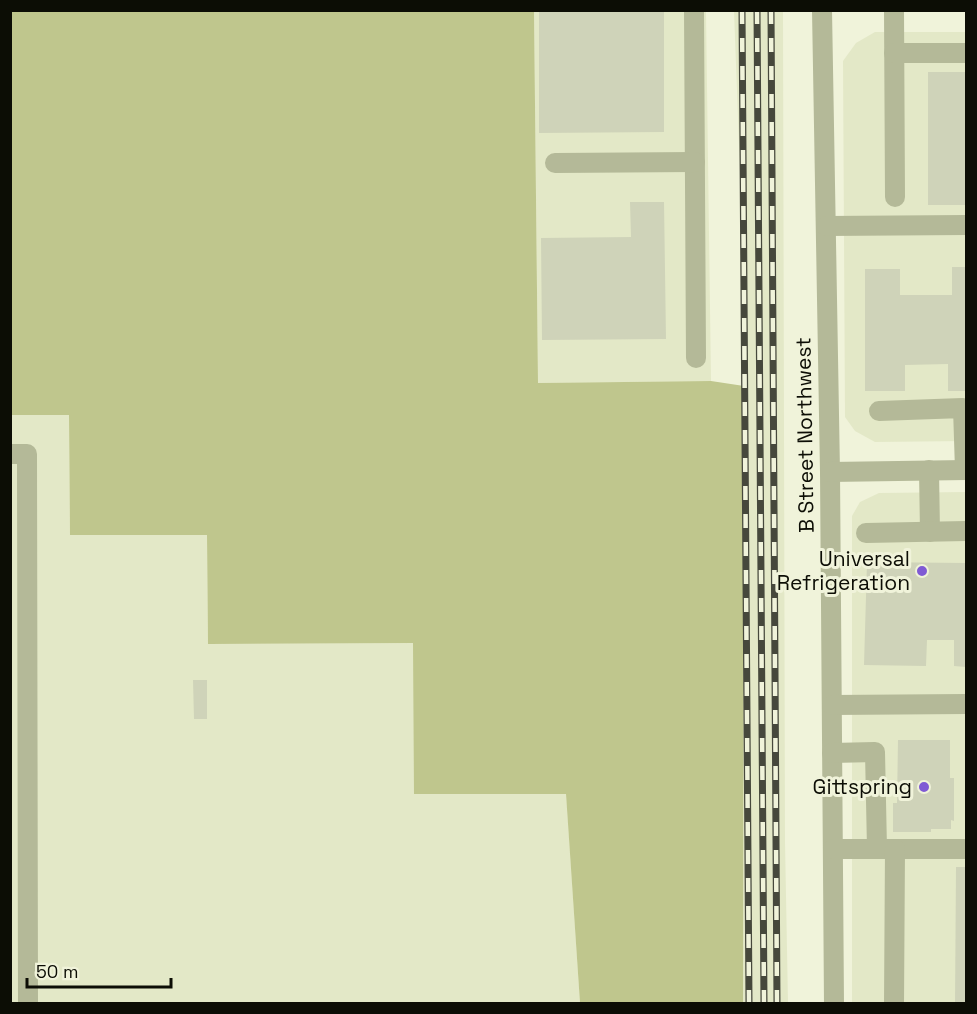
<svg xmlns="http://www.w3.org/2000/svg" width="977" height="1014" font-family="'Space Grotesk',sans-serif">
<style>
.built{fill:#e3e8c7}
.green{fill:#bfc68d}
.building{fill:#cfd3b9}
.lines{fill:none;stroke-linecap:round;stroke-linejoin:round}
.minor{stroke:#b4b998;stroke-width:20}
.rail-casing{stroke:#46483c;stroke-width:7}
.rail{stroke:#f0f3da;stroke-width:4.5;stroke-dasharray:14;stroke-linecap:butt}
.poi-dot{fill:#7f5ad4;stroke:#f0f3da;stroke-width:2}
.labels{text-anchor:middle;stroke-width:6;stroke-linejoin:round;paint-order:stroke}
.street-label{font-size:21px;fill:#0c0d05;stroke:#f0f3da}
.poi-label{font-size:21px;fill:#0c0d05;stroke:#f0f3da;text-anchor:end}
</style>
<rect width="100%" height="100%" fill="#f0f3da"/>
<g class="built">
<polygon points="534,11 706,11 711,381 538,383"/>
<polygon points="734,11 783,11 785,842 788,1003 743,1003 744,278"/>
<polygon points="875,32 966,32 966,441 875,442 855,431 845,417 843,61 856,43"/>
<polygon points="10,415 69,415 70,535 207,535 208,644 414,643 414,794 566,793 580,1003 11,1003"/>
<polygon points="966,492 966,1003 852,1003 852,516 860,502 879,493"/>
</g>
<polygon class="green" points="10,11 534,11 538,383 711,381 744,386 743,1003 580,1003 566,794 414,794 413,643 208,644 207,535 70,535 69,415 11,415"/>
<g class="building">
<polygon points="539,10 664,10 664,132 539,133"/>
<rect x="928" y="72" width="38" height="133"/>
<polygon points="630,202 664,202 666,339 542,340 541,238 631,237"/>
<polygon points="952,267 966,267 966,391 948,391 948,364 905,365 905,391 865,391 865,269 900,269 900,295 952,295"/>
<polygon points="867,562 966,563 966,667 954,666 954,640 927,640 926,666 864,665"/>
<polygon points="193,680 207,680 207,719 194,719"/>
<polygon points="898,740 950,740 950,778 954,778 954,821 951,820 951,829 931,829 931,832 893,832 893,803 897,803"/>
<polygon points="956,867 966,867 966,1004 955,1004"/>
</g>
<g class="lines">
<g class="minor">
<polyline points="694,10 696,358"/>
<polyline points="822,10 830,472 834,1004"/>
<polyline points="894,10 895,197"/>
<polyline points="894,53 966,53"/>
<polyline points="555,163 695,162"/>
<polyline points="826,226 966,225"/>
<polyline points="879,411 963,408 965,470"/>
<polyline points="10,454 27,454 28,1004"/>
<polyline points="929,470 930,532"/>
<polyline points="830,472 966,470"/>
<polyline points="866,533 966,531"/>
<polyline points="832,705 966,704"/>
<polyline points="832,753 875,752 877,849"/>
<polyline points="833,849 966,849"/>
<polyline points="894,1004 895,849"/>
</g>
<defs>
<g id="rail">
<polyline points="742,10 749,1004"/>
<polyline points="757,10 764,1004"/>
<polyline points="771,10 777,1004"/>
</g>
</defs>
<use href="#rail" class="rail-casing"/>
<use href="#rail" class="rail"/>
</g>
<g class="poi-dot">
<circle cx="922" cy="571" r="6"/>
<circle cx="924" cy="787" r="6"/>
</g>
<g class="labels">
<g class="street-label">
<text transform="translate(805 435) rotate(-91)" y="7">B Street Northwest</text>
</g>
<g class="poi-label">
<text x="910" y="566">Universal<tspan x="910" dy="24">Refrigeration</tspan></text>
<text x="912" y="794">Gittspring</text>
</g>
</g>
<rect width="977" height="1014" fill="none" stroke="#0c0d05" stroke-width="24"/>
<path d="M27 978v9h144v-9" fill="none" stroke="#0c0d05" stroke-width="3"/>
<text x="36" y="978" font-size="18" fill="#0c0d05" stroke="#f0f3da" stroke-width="4.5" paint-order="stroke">50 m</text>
</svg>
